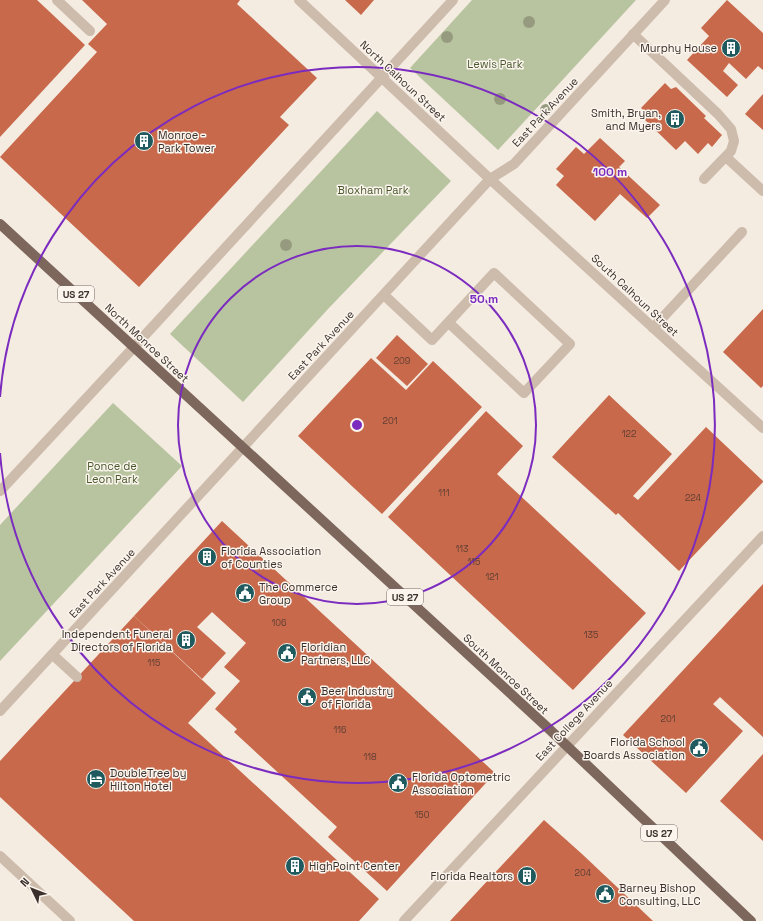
<svg xmlns="http://www.w3.org/2000/svg" width="763" height="921" font-family="'Space Grotesk',sans-serif">
<style>
.green{fill:#b8c4a0}
.building{fill:#c8694b}
.lines{fill:none;stroke-linecap:round;stroke-linejoin:round}
.service{stroke:#cdbbac;stroke-width:10}
.minor{stroke:#cdbbac;stroke-width:10}
.tertiary{stroke:#cdbbac;stroke-width:10}
.primary{stroke:#7d675c;stroke-width:10}
.tree{fill:#969b7f}
.ring{fill:none;stroke:#7b2cbf;stroke-width:2}
.labels{text-anchor:middle;stroke-width:3;stroke-linejoin:round;paint-order:stroke}
.number-label{font-size:9px;fill:#5e3e33}
.shield{fill:#fbf5ee;stroke:#756b66;stroke-width:1}
.shield-label{font-size:10px;font-weight:bold;fill:#3b302b}
.poi-label{font-size:11px;fill:#3b302b;stroke:#fbf5ee;text-anchor:start}
.park-label{font-size:11px;fill:#4a5a2e;stroke:#fbf5ee}
.street-label{font-size:11px;fill:#3b302b;stroke:#fbf5ee}
.centre{fill:#7b2cbf;stroke:#fbf5ee;stroke-width:2}
.ring-label{font-size:12px;text-anchor:middle;font-weight:bold;fill:#7b2cbf;stroke:#fbf5ee;stroke-width:3;stroke-linejoin:round;paint-order:stroke}
</style>
<rect width="100%" height="100%" fill="#f4ebe1"/>
<g class="green">
<polygon points="472,0 636,0 498,150 410,68"/>
<polygon points="377,111 451,181 328,309 243,402 170,334"/>
<polygon points="113,403 182,466 0,661 0,525"/>
</g>
<g class="building">
<polygon points="0,0 37,0 85,45 0,137"/>
<polygon points="82,0 240,0 237,4 317,78 280,117 289,125 139,287 0,157 97,52 88,44 107,24"/>
<polygon points="345,0 374,0 361,15"/>
<polygon points="727,0 763,33 763,70 758,66 746,79 729,63 723,71 738,85 727,97 687,60 709,36 701,28"/>
<polygon points="665,83 671,89 676,87 706,116 704,118 722,135 712,147 708,143 698,154 685,141 676,150 645,120 649,115 641,108"/>
<polygon points="763,94 763,130 745,114"/>
<polygon points="600,138 625,161 619,167 660,205 647,218 620,194 595,221 556,185 564,176 556,169 576,147 584,154"/>
<polygon points="763,309 763,386 761,388 723,352"/>
<polygon points="397,335 428,364 407,386 376,358"/>
<polygon points="371,358 406,390 433,361 482,407 382,514 298,436"/>
<polygon points="609,395 672,454 633,496 638,500 706,427 763,481 763,482 679,571 618,513 616,515 552,457"/>
<polygon points="486,411 523,446 497,474 646,613 573,690 388,517"/>
<polygon points="222,521 495,773 387,891 328,837 337,827 234,732 237,729 215,709 240,681 224,667 246,643 212,612 197,627 226,653 202,679 134,616"/>
<polygon points="763,584 763,737 720,697 713,704 743,731 686,793 623,735"/>
<polygon points="134,616 216,693 188,723 379,899 359,921 134,921 0,797 0,761"/>
<polygon points="763,754 763,841 720,801"/>
<polygon points="544,820 582,854 653,921 450,921"/>
</g>
<g class="lines">
<g class="service">
<polyline points="57,0 90,31"/>
<polyline points="633,34 718,114 731,129 734,141 731,151 704,179"/>
<polyline points="726,157 763,191"/>
<polyline points="384,295 432,340 494,273 570,344 524,393 449,323"/>
<polyline points="653,328 742,232"/>
<polyline points="53,655 77,677"/>
</g>
<polyline class="minor" points="0,856 70,921"/>
<g class="tertiary">
<polyline points="299,0 490,179 763,428"/>
<polyline points="0,491 134,347 453,0"/>
<polyline points="0,711 490,179 514,164 665,0"/>
<polyline points="404,921 763,536"/>
</g>
<polyline class="primary" points="0,224 548,728 751,921"/>
</g>
<g class="tree">
<circle cx="529" cy="22" r="6"/>
<circle cx="447" cy="37" r="6"/>
<circle cx="500" cy="99" r="6"/>
<circle cx="546" cy="110" r="6"/>
<circle cx="286" cy="245" r="6"/>
</g>
<g class="ring">
<circle cx="357" cy="425" r="179"/>
<path d="M0 397A358 358 0 1 1 0 453"/>
</g>
<defs>
<symbol id="building-disc" viewBox="-11 -11 22 22"><circle r="9.5" fill="#1f5a5e" stroke="#fbf5ee"/><path d="M-4-6H4V6H1V3H-1V6H-4ZM-2.5-4.3h1.7v1.8h-1.7ZM.8-4.3h1.7v1.8H.8ZM-2.5-1h1.7V.8h-1.7ZM.8-1h1.7V.8H.8Z" fill="#fff"/></symbol>
<symbol id="civic-disc" viewBox="-11 -11 22 22"><circle r="9.5" fill="#1f5a5e" stroke="#fbf5ee"/><path d="M-.6-6.5H3V-4.5H.6V-3L4-1V1h2V6H-6V1h2V-1L-.6-3ZM-1.2 2.5V6h2.4V2.5Z" fill="#fff"/></symbol>
<symbol id="hotel-disc" viewBox="-11 -11 22 22"><circle r="9.5" fill="#1f5a5e" stroke="#fbf5ee"/><path d="M-6-4.5h1.5V1H6V5H4.5V3h-9V5H-6ZM-4 0a1.8 1.8 0 1 1 3.6 0ZM.5 0V-2.5h3Q6-2.5 6 0Z" fill="#fff"/></symbol>
</defs>
<g fill-rule="evenodd">
<use href="#building-disc" x="720" y="37" width="22" height="22"/>
<use href="#building-disc" x="664" y="108" width="22" height="22"/>
<use href="#building-disc" x="133" y="130" width="22" height="22"/>
<use href="#building-disc" x="196" y="546" width="22" height="22"/>
<use href="#civic-disc" x="234" y="582" width="22" height="22"/>
<use href="#building-disc" x="175" y="629" width="22" height="22"/>
<use href="#civic-disc" x="276" y="642" width="22" height="22"/>
<use href="#civic-disc" x="296" y="686" width="22" height="22"/>
<use href="#civic-disc" x="688" y="737" width="22" height="22"/>
<use href="#hotel-disc" x="85" y="768" width="22" height="22"/>
<use href="#civic-disc" x="387" y="772" width="22" height="22"/>
<use href="#building-disc" x="284" y="855" width="22" height="22"/>
<use href="#building-disc" x="516" y="865" width="22" height="22"/>
<use href="#civic-disc" x="594" y="883" width="22" height="22"/>
</g>
<g class="labels">
<g class="number-label">
<text x="402" y="364">209</text>
<text x="390" y="424">201</text>
<text x="629" y="437">122</text>
<text x="444" y="496">111</text>
<text x="693" y="501">224</text>
<text x="462" y="552">113</text>
<text x="474" y="565">115</text>
<text x="492" y="580">121</text>
<text x="279" y="626">106</text>
<text x="591" y="638">135</text>
<text x="154" y="666">115</text>
<text x="668" y="722">201</text>
<text x="340" y="733">116</text>
<text x="370" y="760">118</text>
<text x="422" y="818">150</text>
<text x="583" y="876">204</text>
</g>
<g class="shield">
<rect x="58" y="286" width="36" height="16" rx="3"/>
<rect x="387" y="589" width="36" height="16" rx="3"/>
<rect x="641" y="825" width="36" height="16" rx="3"/>
</g>
<g class="shield-label">
<text x="76" y="298">US 27</text>
<text x="405" y="601">US 27</text>
<text x="659" y="837">US 27</text>
</g>
<g class="poi-label">
<text x="717" y="52" text-anchor="end">Murphy House</text>
<text x="661" y="117" text-anchor="end">Smith, Bryan,<tspan x="661" dy="13">and Myers</tspan></text>
<text x="158" y="139">Monroe -<tspan x="158" dy="13">Park Tower</tspan></text>
<text x="221" y="555">Florida Association<tspan x="221" dy="13">of Counties</tspan></text>
<text x="259" y="591">The Commerce<tspan x="259" dy="13">Group</tspan></text>
<text x="172" y="638" text-anchor="end">Independent Funeral<tspan x="172" dy="13">Directors of Florida</tspan></text>
<text x="301" y="651">Floridian<tspan x="301" dy="13">Partners, LLC</tspan></text>
<text x="321" y="695">Beer Industry<tspan x="321" dy="13">of Florida</tspan></text>
<text x="685" y="746" text-anchor="end">Florida School<tspan x="685" dy="13">Boards Association</tspan></text>
<text x="110" y="777">DoubleTree by<tspan x="110" dy="13">Hilton Hotel</tspan></text>
<text x="412" y="781">Florida Optometric<tspan x="412" dy="13">Association</tspan></text>
<text x="309" y="870">HighPoint Center</text>
<text x="513" y="880" text-anchor="end">Florida Realtors</text>
<text x="619" y="892">Barney Bishop<tspan x="619" dy="13">Consulting, LLC</tspan></text>
</g>
<g class="park-label">
<text x="495" y="68">Lewis Park</text>
<text x="373" y="194">Bloxham Park</text>
<text x="112" y="470">Ponce de<tspan x="112" dy="13">Leon Park</tspan></text>
</g>
<g class="street-label">
<text transform="translate(403 81) rotate(43)" y="4">North Calhoun Street</text>
<text transform="translate(545 112) rotate(-47)" y="4">East Park Avenue</text>
<text transform="translate(635 295) rotate(43)" y="4">South Calhoun Street</text>
<text transform="translate(147 343) rotate(43)" y="4">North Monroe Street</text>
<text transform="translate(321 345) rotate(-47)" y="4">East Park Avenue</text>
<text transform="translate(102 583) rotate(-47)" y="4">East Park Avenue</text>
<text transform="translate(506 674) rotate(43)" y="4">South Monroe Street</text>
<text transform="translate(574 720) rotate(-47)" y="4">East College Avenue</text>
</g>
</g>
<circle cx="357" cy="425" r="6" class="centre"/>
<g class="ring-label">
<text x="610" y="176">100 m</text>
<text x="484" y="303">50 m</text>
</g>
<g transform="translate(32 889) rotate(313)" stroke="#fbf5ee" stroke-width="3" paint-order="stroke">
<path d="M0-3L7 15L0 10L-7 15Z" fill="#3b302b"/>
<text y="-6" font-size="11" font-weight="bold" text-anchor="middle" fill="#3b302b">N</text>
</g>
</svg>
